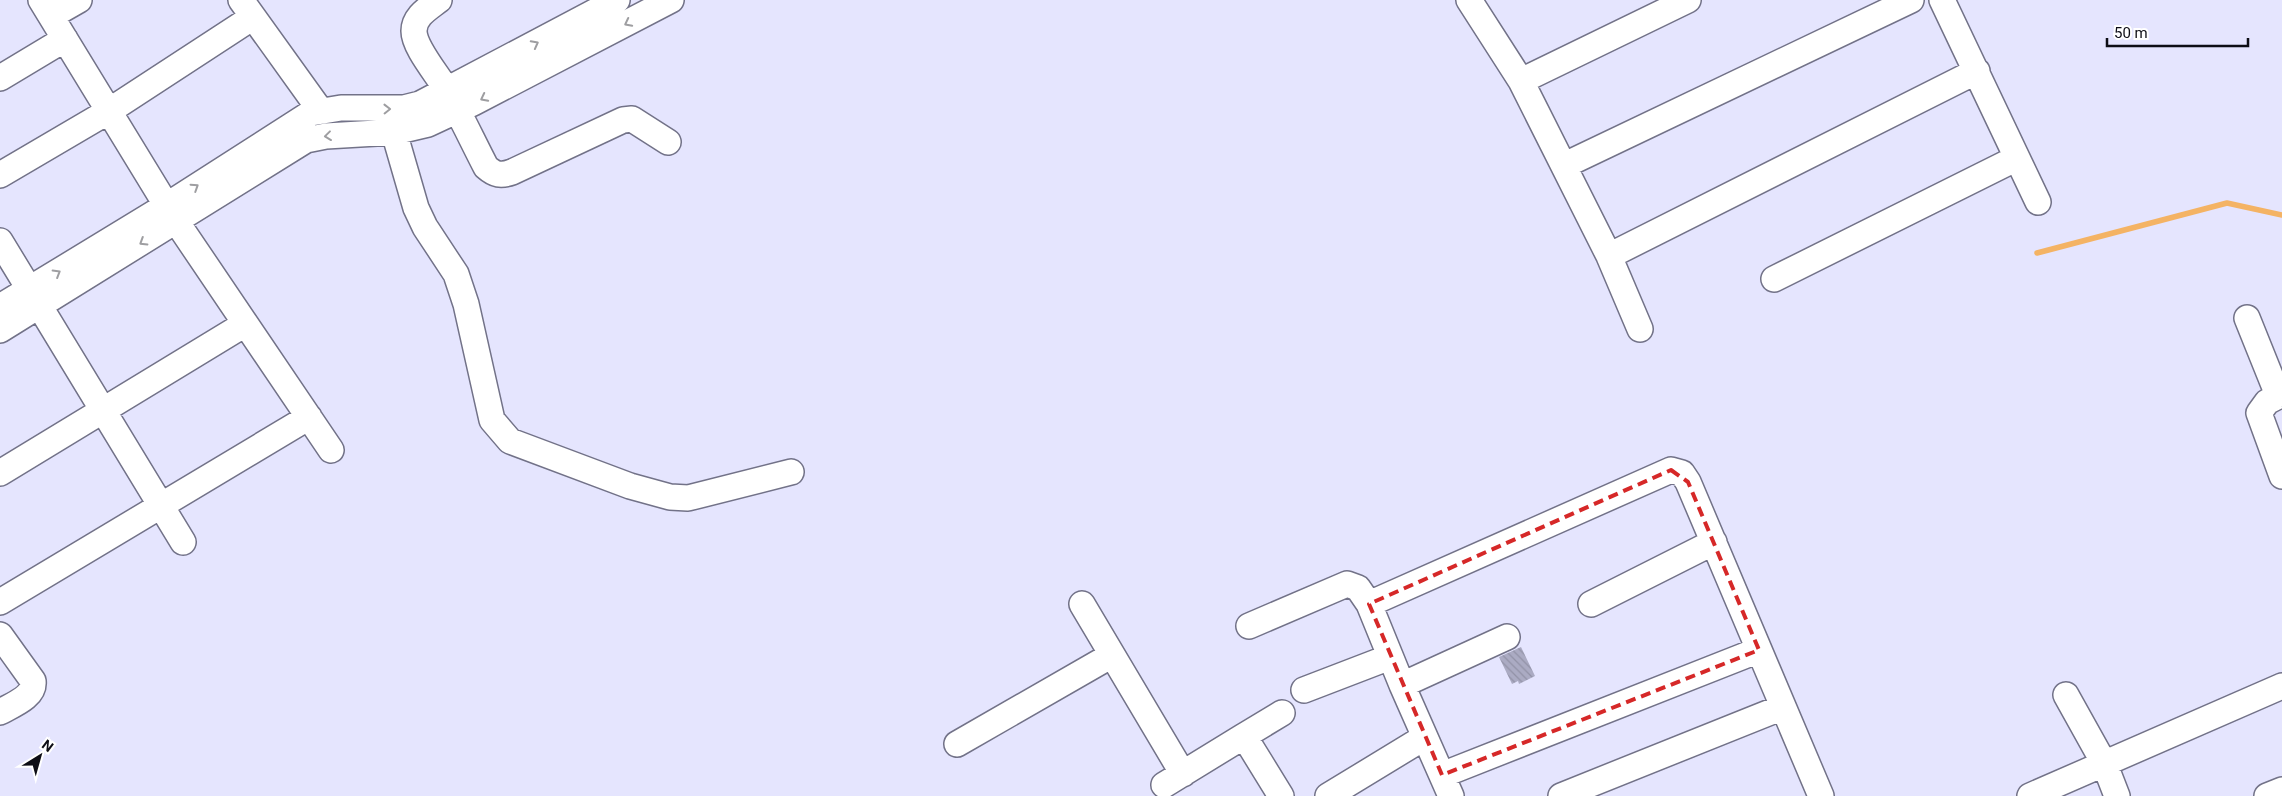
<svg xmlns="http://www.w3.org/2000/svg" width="2282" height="796" viewBox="0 0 2282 796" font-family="Roboto,sans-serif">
	<defs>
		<pattern id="building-back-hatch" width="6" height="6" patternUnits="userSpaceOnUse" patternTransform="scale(1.25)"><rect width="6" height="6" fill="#ababc3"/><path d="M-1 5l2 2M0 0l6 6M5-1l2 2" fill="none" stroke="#9292a7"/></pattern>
	</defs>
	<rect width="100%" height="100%" fill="#e5e5fe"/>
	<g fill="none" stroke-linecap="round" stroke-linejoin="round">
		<path stroke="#f4b364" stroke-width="5.5" d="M2037 253 2227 203 2282 215"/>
	</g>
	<path fill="url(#building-back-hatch)" d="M1521 647 1535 676 1519 684 1518 681 1512 684 1499 657Z"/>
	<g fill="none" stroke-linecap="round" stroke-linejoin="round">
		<g stroke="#727288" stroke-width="28">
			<path id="minor" d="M41 0 176 221 331 450
				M241 0 320 110
				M439 0C429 8 414 16 414 31 414 48 439 76 447 91 461 116 473 142 486 167 495 175 501 176 512 172L623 120 632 119 668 142
				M1469 0 1521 81 1609 256 1640 329
				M1942 0 2038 202
				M51 16 79 0
				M0 78 65 39
				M1521 81 1688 0
				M394 132 416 208 425 227 456 274 466 304 492 420 510 441 630 486 670 497 688 498 791 472
				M1565 165 1911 0
				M0 175 109 111 253 17
				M0 241 183 542
				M1609 256 1977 71
				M1774 279 2017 158
				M0 307 166 206 311 113 341 108H404L420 104 617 0
				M2247 318 2278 395
				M0 330 306 140 326 136 394 132 428 124 473 103 671 0
				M2282 394 2267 402 2259 413 2282 476
				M0 473 245 324
				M0 602 309 417
				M1082 604 1183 774
				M1369 604 1671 470 1682 473 1688 482 1821 796
				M1591 604 1714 542
				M1249 626 1347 584 1358 588 1369 604 1402 685 1451 796
				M0 635 33 681C35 697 12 705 0 712
				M1402 685 1507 637
				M1304 690 1390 657
				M2066 695 2105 765 2117 796
				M1244 736 1282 713
				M957 744 1112 655
				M1442 775 1759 650
				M1164 785 1244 736 1281 796
				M1328 796 1425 737
				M1561 796 1783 707
				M2030 796 2282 686
				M2267 796 2282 790"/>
		</g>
		<use href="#minor" stroke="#fff" stroke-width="25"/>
	</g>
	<defs><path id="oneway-chevron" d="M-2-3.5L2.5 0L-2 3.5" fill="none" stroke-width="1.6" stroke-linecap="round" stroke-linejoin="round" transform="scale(1.25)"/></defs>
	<g stroke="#9e9ea1">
		<use href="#oneway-chevron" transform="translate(628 23) rotate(153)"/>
		<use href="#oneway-chevron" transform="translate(535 44) rotate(-28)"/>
		<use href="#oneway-chevron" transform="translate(484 98) rotate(153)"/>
		<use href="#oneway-chevron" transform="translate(387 109) rotate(-1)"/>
		<use href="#oneway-chevron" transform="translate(328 136) rotate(173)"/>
		<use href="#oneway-chevron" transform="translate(195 187) rotate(-33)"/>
		<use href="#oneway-chevron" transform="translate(143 242) rotate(148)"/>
		<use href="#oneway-chevron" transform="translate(57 273) rotate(-31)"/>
	</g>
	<path fill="none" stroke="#d62828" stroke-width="4" stroke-dasharray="10 6" stroke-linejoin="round" d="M1671 470 1688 482 1759 650 1442 775 1369 604Z"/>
	<g transform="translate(40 756) rotate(37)" stroke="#ffffff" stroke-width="4" paint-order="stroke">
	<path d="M0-4L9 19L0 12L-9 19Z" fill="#0d0d15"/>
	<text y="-8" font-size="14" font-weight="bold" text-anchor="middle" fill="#0d0d15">N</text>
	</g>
	<path d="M2107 38v8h141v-8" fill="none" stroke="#0d0d15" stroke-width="2.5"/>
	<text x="2114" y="38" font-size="15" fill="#0d0d15" stroke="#ffffff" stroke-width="4" paint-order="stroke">50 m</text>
</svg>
